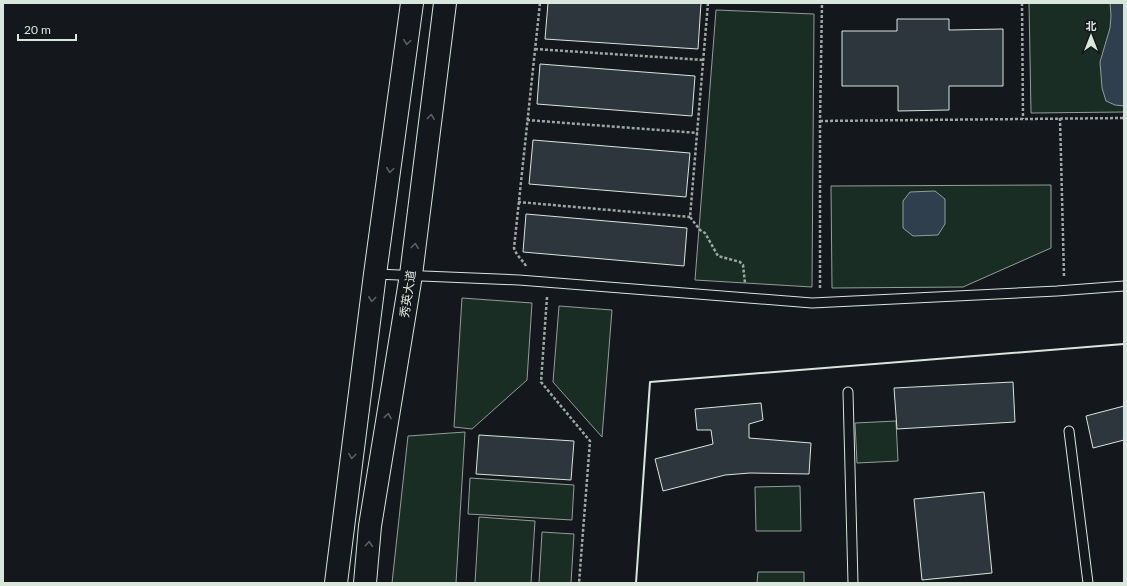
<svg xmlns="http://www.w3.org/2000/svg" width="1127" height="586" viewBox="0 0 1127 586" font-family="Lato,'Noto Sans SC',sans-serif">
	<rect width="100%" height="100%" fill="#14181c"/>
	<path fill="#1a2d24" stroke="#939e99" d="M1029 3H1124V112L1031 113Z
		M716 10 814 14 812 287 695 280Z
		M1051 185V248L963 287 832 288 831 186Z
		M462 298 532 303 527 380 472 429 454 427Z
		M559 306 612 310 602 437 553 382Z
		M896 421 898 461 857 463 855 423Z
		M465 432 456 583H392L408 436Z
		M470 478 574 485 572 520 468 514Z
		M800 486 801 531H756L755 487Z
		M479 517 535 521 531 583H475Z
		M542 532 574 534 571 583H539Z
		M758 572H804V583H757Z"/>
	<path fill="#2f3f4d" stroke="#939e99" d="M1110 3H1124V106L1115 105 1106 101 1102 88 1100 62 1110 28 1111 16Z
		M935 191 945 199V224L938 235 913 236 903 228V201L910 192Z"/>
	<path fill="#2c363c" stroke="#d8e6dc" d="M548 3H701L698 49 545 39Z
		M897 19H949V30L1003 29V86H949V110L898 111V86H842V31H897Z
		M540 64 695 76 692 116 537 104Z
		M533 140 690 153 686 197 529 184Z
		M526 214 687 228 684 266 523 252Z
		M1013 382 1015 422 897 429 894 388Z
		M761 403 763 420 749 424V438L811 443 809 474 750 473 725 475 663 491 655 459 713 444 711 430H697L695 409Z
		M1124 406V440L1093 448 1086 416Z
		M479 435 574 441 571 480 476 474Z
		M984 492 992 573 922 580 914 499Z"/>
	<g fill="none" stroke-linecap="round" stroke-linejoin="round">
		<g stroke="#d8e6dc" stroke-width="11">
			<path id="service" d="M375 274 519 280 812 303 1057 291 1124 286
				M848 392 853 583
				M1069 431 1088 583"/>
		</g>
		<g stroke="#d8e6dc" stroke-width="24">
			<path id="trunk" d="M336 583 375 274 412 3
				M365 583 370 526 411 275 445 3"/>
		</g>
		<path stroke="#9da8a2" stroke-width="2.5" stroke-dasharray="3 2" stroke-linecap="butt" d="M708 3 690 217 700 230 705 233 718 256 740 262 743 265 745 283
			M1022 3 1023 119
			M535 49 704 60
			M1060 118 1064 276
			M527 120 698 133
			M820 121 1124 118
			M518 202 690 217
			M526 266C522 259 517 257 514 248L540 3
			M820 288V121L822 3
			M547 297 541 382 590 441 579 583"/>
		<use href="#service" stroke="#14181c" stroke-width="9"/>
		<use href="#trunk" stroke="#14181c" stroke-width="22"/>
		<path stroke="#d8e6dc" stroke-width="2" d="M636 583 650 382 1124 344"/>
	</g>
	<defs><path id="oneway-chevron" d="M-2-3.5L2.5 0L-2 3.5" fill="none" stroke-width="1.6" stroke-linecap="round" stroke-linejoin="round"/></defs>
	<g stroke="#59605f">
		<use href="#oneway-chevron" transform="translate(407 42) rotate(98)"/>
		<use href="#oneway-chevron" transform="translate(431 117) rotate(-83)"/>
		<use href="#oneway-chevron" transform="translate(390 170) rotate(98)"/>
		<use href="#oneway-chevron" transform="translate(415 246) rotate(-83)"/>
		<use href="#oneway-chevron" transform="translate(372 299) rotate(97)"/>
		<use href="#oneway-chevron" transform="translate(388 416) rotate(-81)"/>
		<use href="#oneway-chevron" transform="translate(352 456) rotate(97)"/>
		<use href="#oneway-chevron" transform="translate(369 544) rotate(-85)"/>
	</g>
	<g text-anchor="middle" stroke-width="3" stroke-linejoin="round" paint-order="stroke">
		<g font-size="12" fill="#d8e6dc" stroke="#14181c">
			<text transform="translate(408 294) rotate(-81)" y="4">秀英大道</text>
		</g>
	</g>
	<rect width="1127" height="586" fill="none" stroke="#d8e6dc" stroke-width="8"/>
	<g transform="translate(1091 36)" stroke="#14181c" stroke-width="3" paint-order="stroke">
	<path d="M0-3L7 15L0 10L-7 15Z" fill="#d8e6dc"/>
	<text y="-6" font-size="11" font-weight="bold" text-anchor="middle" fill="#d8e6dc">北</text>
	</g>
	<path d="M18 34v6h58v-6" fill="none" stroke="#d8e6dc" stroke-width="2"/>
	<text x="24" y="34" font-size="12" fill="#d8e6dc" stroke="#14181c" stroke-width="3" paint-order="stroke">20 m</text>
</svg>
